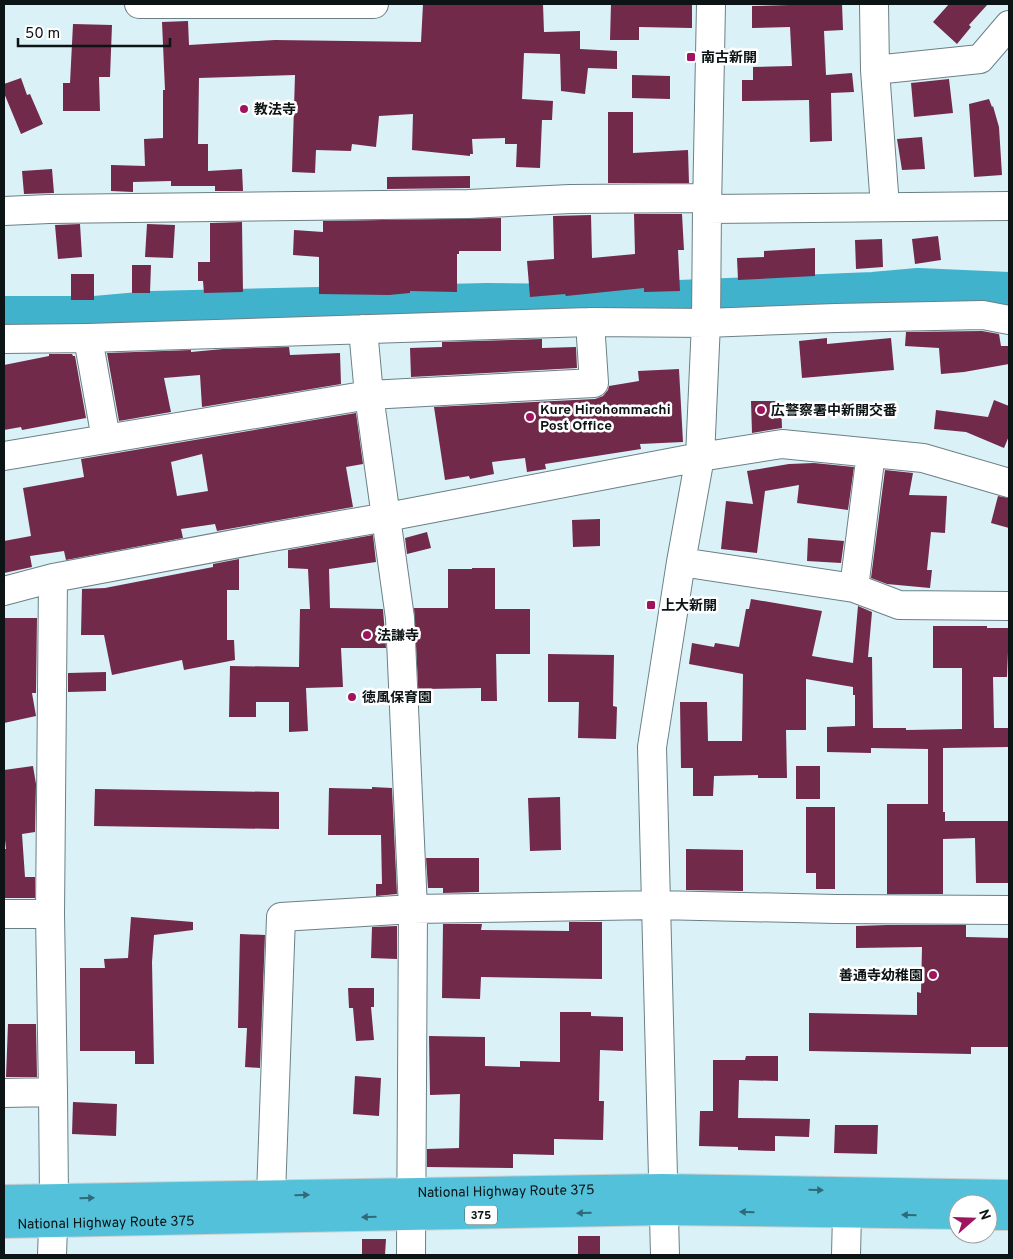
<svg xmlns="http://www.w3.org/2000/svg" width="1013" height="1259" viewBox="0 0 1013 1259" font-family="Overpass,'Noto Sans JP',sans-serif">
	<rect width="100%" height="100%" fill="#daf1f8"/>
	<g fill="none" stroke-linecap="round" stroke-linejoin="round">
		<path stroke="#41b2cc" stroke-width="36" d="M4 314H95L151 309 487 301 581 302 873 290 918 286 1009 290"/>
	</g>
	<path fill="#712a4a" fill-rule="evenodd" d="M423 4H543L544 32 580 31V49L617 51V69L588 68 585 94 561 91 560 54 524 53 522 99 553 101 552 120H542L540 168 516 167 517 144H505V138L472 139 473 154H470V156L412 150 413 114 379 116 376 147 352 144 351 151 316 150 315 173 292 172 295 75 199 78 198 144H208V171L242 169 243 191H215V186H171V181L133 182V192L111 191V165L145 166 144 139 163 138V90H165L162 22 188 21 189 45 275 40 421 42Z
		M611 4H692V28L639 27V40H610Z
		M789 4H842L843 30 824 31 826 75 852 73 854 92 831 93 832 141 810 142 809 100 742 101V80H753V67L792 66 790 27 752 28V6L789 5Z
		M949 4H988L969 25 971 27 957 44 933 22Z
		M73 24 112 25 110 77H99L100 111H63V83H70Z
		M632 75 670 76V99L632 98Z
		M21 78 27 95 30 94 43 124 21 134 4 93V84Z
		M949 79 953 113 914 117 911 83Z
		M989 99 992 107 993 106 999 127 1002 175 974 177 969 104Z
		M608 112H633V153L688 150 689 183H608Z
		M922 137 925 169 902 170 897 139Z
		M52 169 54 193 24 194 22 171Z
		M470 176V188L387 189V177Z
		M634 214H682L684 250H678L680 291 644 292V288L566 296 565 294 530 297 527 261 554 259 553 216 591 215 592 258 635 254Z
		M501 218V251H459V254H457V292L410 291V293L389 295 319 294V257L293 255 294 230 323 232V221Z
		M242 222 243 292 204 293 203 281H198V262H210V223Z
		M80 224 82 257 58 259 55 225Z
		M147 224 175 225 173 258 145 257Z
		M938 236 941 260 915 264 912 239Z
		M882 239 883 267 856 269 855 240Z
		M815 248V276L738 280 737 258 764 257V251Z
		M132 265H151L150 293H132Z
		M71 274H94V300H71Z
		M982 331 999 334 1001 346H1009V364L964 372 941 374 939 348 905 346 906 332Z
		M827 338V344L891 338 894 370 802 378 799 341Z
		M542 339V348L576 347 577 368 411 377 410 348 442 347V342Z
		M289 347 290 355 340 353 341 384 202 407 200 375 164 378 171 412 119 421 107 353 191 350V352L223 349Z
		M49 354H72L73 356H75L86 418 22 430 21 427 4 430V365L49 356Z
		M679 369 683 442 640 444 641 449 545 464 546 469 527 472 525 458 492 462 494 474 470 479 469 476 445 480 434 407 595 399 603 396 608 390 609 386 639 381 638 371Z
		M994 400 1009 406V436L1004 448 966 432 934 429 936 410 988 417Z
		M751 401H781L782 428 752 433Z
		M356 413 363 464 346 467 353 507 217 531 215 524 181 529 183 538 66 560 64 551 30 556 32 567 4 573V541L31 536 23 488 84 477 81 459ZM202 454 208 491 177 496 171 462Z
		M814 463 854 467 848 510 797 503 799 485 765 491 757 553 721 549 726 501 753 504 747 471 789 464Z
		M885 470 913 473 909 495 947 496 945 533 931 532 927 570H932L930 588 887 584 871 578Z
		M998 496 1009 498V528L991 523Z
		M600 519V546L573 547 572 520Z
		M427 532 431 548 407 554 405 538Z
		M373 535 376 562 329 569 330 608 383 609 386 648H341L343 687 306 688 308 731 289 732V702H256V717H229L230 666 299 667 300 609H310L308 569 288 568V550Z
		M808 538 844 541 841 563 807 561Z
		M239 559V590H227V640H234L235 660 184 670 182 660 112 675 104 635H81L82 589 105 588 213 567V564Z
		M472 568H495V609H530V654H496L497 701H481V688L424 689 425 704H419L414 608H448V569H472Z
		M751 599 822 611 812 656 853 663 858 606 872 612 868 657H872L873 728H906V730L962 729V668H933V626H987V628H1009L1007 677H993L994 728H1009V747L943 748V812H945V821H1009V883H976L975 838 943 839V894H887V804H928V749L871 748V753L827 752V727L855 726V695H853V687L806 679V730H786L787 778H758V775L714 776 713 796H693V768H681L680 702H707L708 741H742L743 674 689 664 692 643 714 647 715 643 739 647 746 609H749Z
		M4 618H37L36 693H32L36 716 4 723Z
		M548 654 614 655 613 706 617 707 616 739 578 738 579 702H548Z
		M106 672V691L68 692V673Z
		M33 766 36 784 35 832 22 834 25 877H35V898H4V849H6L4 831V770Z
		M796 766H820V799H796Z
		M372 787 392 788 397 894 376 896V884H382L381 835H328L329 788 372 789Z
		M95 789 279 792V829L94 826Z
		M560 797 561 850 530 851 528 798Z
		M806 807H835V889H816V873H806Z
		M686 849 743 850V891L686 890Z
		M426 858H479V892L443 893V888H428Z
		M131 917 193 922V930L154 935 152 962 154 1064H135V1051H80V968H105L104 959 128 958Z
		M569 922H602V979L481 977 480 999 442 998 443 924H482L481 930 569 931Z
		M887 925H966V937L1009 938V1047H971V1054L809 1051V1013L917 1015V992L921 993 922 947 856 948V926Z
		M397 926V959L371 958 372 927Z
		M240 934 265 935 260 1068 245 1067 247 1028H238Z
		M348 988H374V1007H371L374 1040 356 1041 353 1008H349Z
		M560 1012H591V1016L623 1017V1051L600 1050 599 1101H604L603 1140 554 1139V1155L513 1154V1168L427 1167V1149L459 1148 460 1094 430 1095 429 1036 485 1037V1066L520 1067V1061L560 1062Z
		M8 1024H36L37 1077H6Z
		M746 1056H778V1081L739 1080 738 1118 810 1119 809 1137 775 1136V1151L738 1150V1147L699 1146 700 1111H713V1060H745Z
		M355 1076 381 1078 379 1116 353 1114Z
		M73 1102 117 1104 116 1136 72 1134Z
		M835 1125H878L877 1154 834 1153Z
		M578 1236H600V1255H578Z
		M362 1239H386L385 1255H362Z"/>
	<g fill="none" stroke-linecap="round" stroke-linejoin="round">
		<g stroke="#6b8086" stroke-width="30">
			<path id="minor" d="M139 4H374
				M874 4 875 70 885 207
				M875 70 980 59 1009 25
				M707 209 1009 206
				M4 211 49 209 468 204 570 199 707 198
				M363 329 369 395 400 618 413 909 411 1255
				M88 338 106 439
				M4 339 88 338 590 322 706 323 836 318 983 315 1009 320
				M871 453 854 588 899 605 1009 606
				M4 456 369 395 594 383 590 322
				M681 562 854 588
				M4 591 53 578 266 538 387 517 700 457 782 444 923 458 1009 483
				M4 914H50
				M4 1093 53 1092
				M271 1195 281 917 413 909 657 905 836 909 1009 910
				M52 1255 54 1198 53 1092 50 914 53 578
				M665 1255 652 747 681 562 700 457 706 323 707 209 711 4
				M846 1255 847 1214"/>
		</g>
		<g stroke="#ced0d0" stroke-width="30">
			<g id="highway">
				<path id="s1" d="M4 1199 662 1188 1009 1194"/>
				<path d="M988 1216H1009"/>
				<path id="s2" d="M4 1224 665 1211 958 1215"/>
			</g>
		</g>
		<use href="#minor" stroke="#fff" stroke-width="28"/>
		<use href="#highway" stroke="#54c1da" stroke-width="28"/>
	</g>
	<defs><path id="oneway-solid" d="M-6-.8H1V-3.2L6.5 0L1 3.2V.8H-6Z" transform="scale(1.25)"/></defs>
	<g fill="#306a78">
		<use href="#oneway-solid" transform="translate(816 1190) rotate(1)"/>
		<use href="#oneway-solid" transform="translate(302 1195) rotate(-1)"/>
		<use href="#oneway-solid" transform="translate(87 1198) rotate(-1)"/>
		<use href="#oneway-solid" transform="translate(747 1212) rotate(-179)"/>
		<use href="#oneway-solid" transform="translate(584 1213) rotate(179)"/>
		<use href="#oneway-solid" transform="translate(909 1215) rotate(-179)"/>
		<use href="#oneway-solid" transform="translate(369 1217) rotate(179)"/>
	</g>
	<g fill="#9f145f" stroke="#fff" stroke-width="2">
		<rect x="686" y="52" width="10" height="10" rx="2.5"/>
		<circle cx="244" cy="109" r="5"/>
		<circle cx="761" cy="410" r="5"/>
		<circle cx="530" cy="417" r="5"/>
		<rect x="646" y="600" width="10" height="10" rx="2.5"/>
		<circle cx="367" cy="635" r="5"/>
		<circle cx="352" cy="697" r="5"/>
		<circle cx="933" cy="975" r="5"/>
	</g>
	<g text-anchor="middle" stroke-width="5" stroke-linejoin="round" paint-order="stroke">
		<rect fill="#fff" stroke="#555a5c" stroke-width="1" x="465" y="1205.5" width="32" height="19" rx="4"/>
		<g font-size="12" font-weight="bold" fill="#0c1416">
			<text x="481" y="1219">375</text>
		</g>
		<g font-size="14" font-weight="bold" fill="#0c1416" stroke="#fff" text-anchor="start">
			<text x="701" y="62">南古新開</text>
			<text x="254" y="114">教法寺</text>
			<text x="540" y="414">Kure Hirohommachi<tspan x="540" dy="16">Post Office</tspan></text>
			<text x="771" y="415">広警察署中新開交番</text>
			<text x="661" y="610">上大新開</text>
			<text x="377" y="640">法謙寺</text>
			<text x="362" y="702">徳風保育園</text>
			<text x="923" y="980" text-anchor="end">善通寺幼稚園</text>
		</g>
		<g font-size="14" fill="#0c1416" stroke="#fff">
			<text dy="5" stroke="none"><textPath href="#s1" startOffset="502">National Highway Route 375</textPath></text>
			<text dy="5" stroke="none"><textPath href="#s2" startOffset="102">National Highway Route 375</textPath></text>
		</g>
	</g>
	<rect width="1013" height="1259" fill="none" stroke="#0c1416" stroke-width="10"/>
	<g transform="translate(973 1219) rotate(70)"><circle r="24" fill="#ffffff" stroke="#9ea1a2"/>
	<path d="M0-4L9 19L0 12L-9 19Z" fill="#9f145f"/>
	<text y="-8" font-size="14" font-weight="bold" text-anchor="middle" fill="#0c1416">N</text>
	</g>
	<path d="M18 38v8h152v-8" fill="none" stroke="#0c1416" stroke-width="2.5"/>
	<text x="25" y="38" font-size="15" fill="#0c1416" stroke="#ffffff" stroke-width="4" paint-order="stroke">50 m</text>
</svg>
